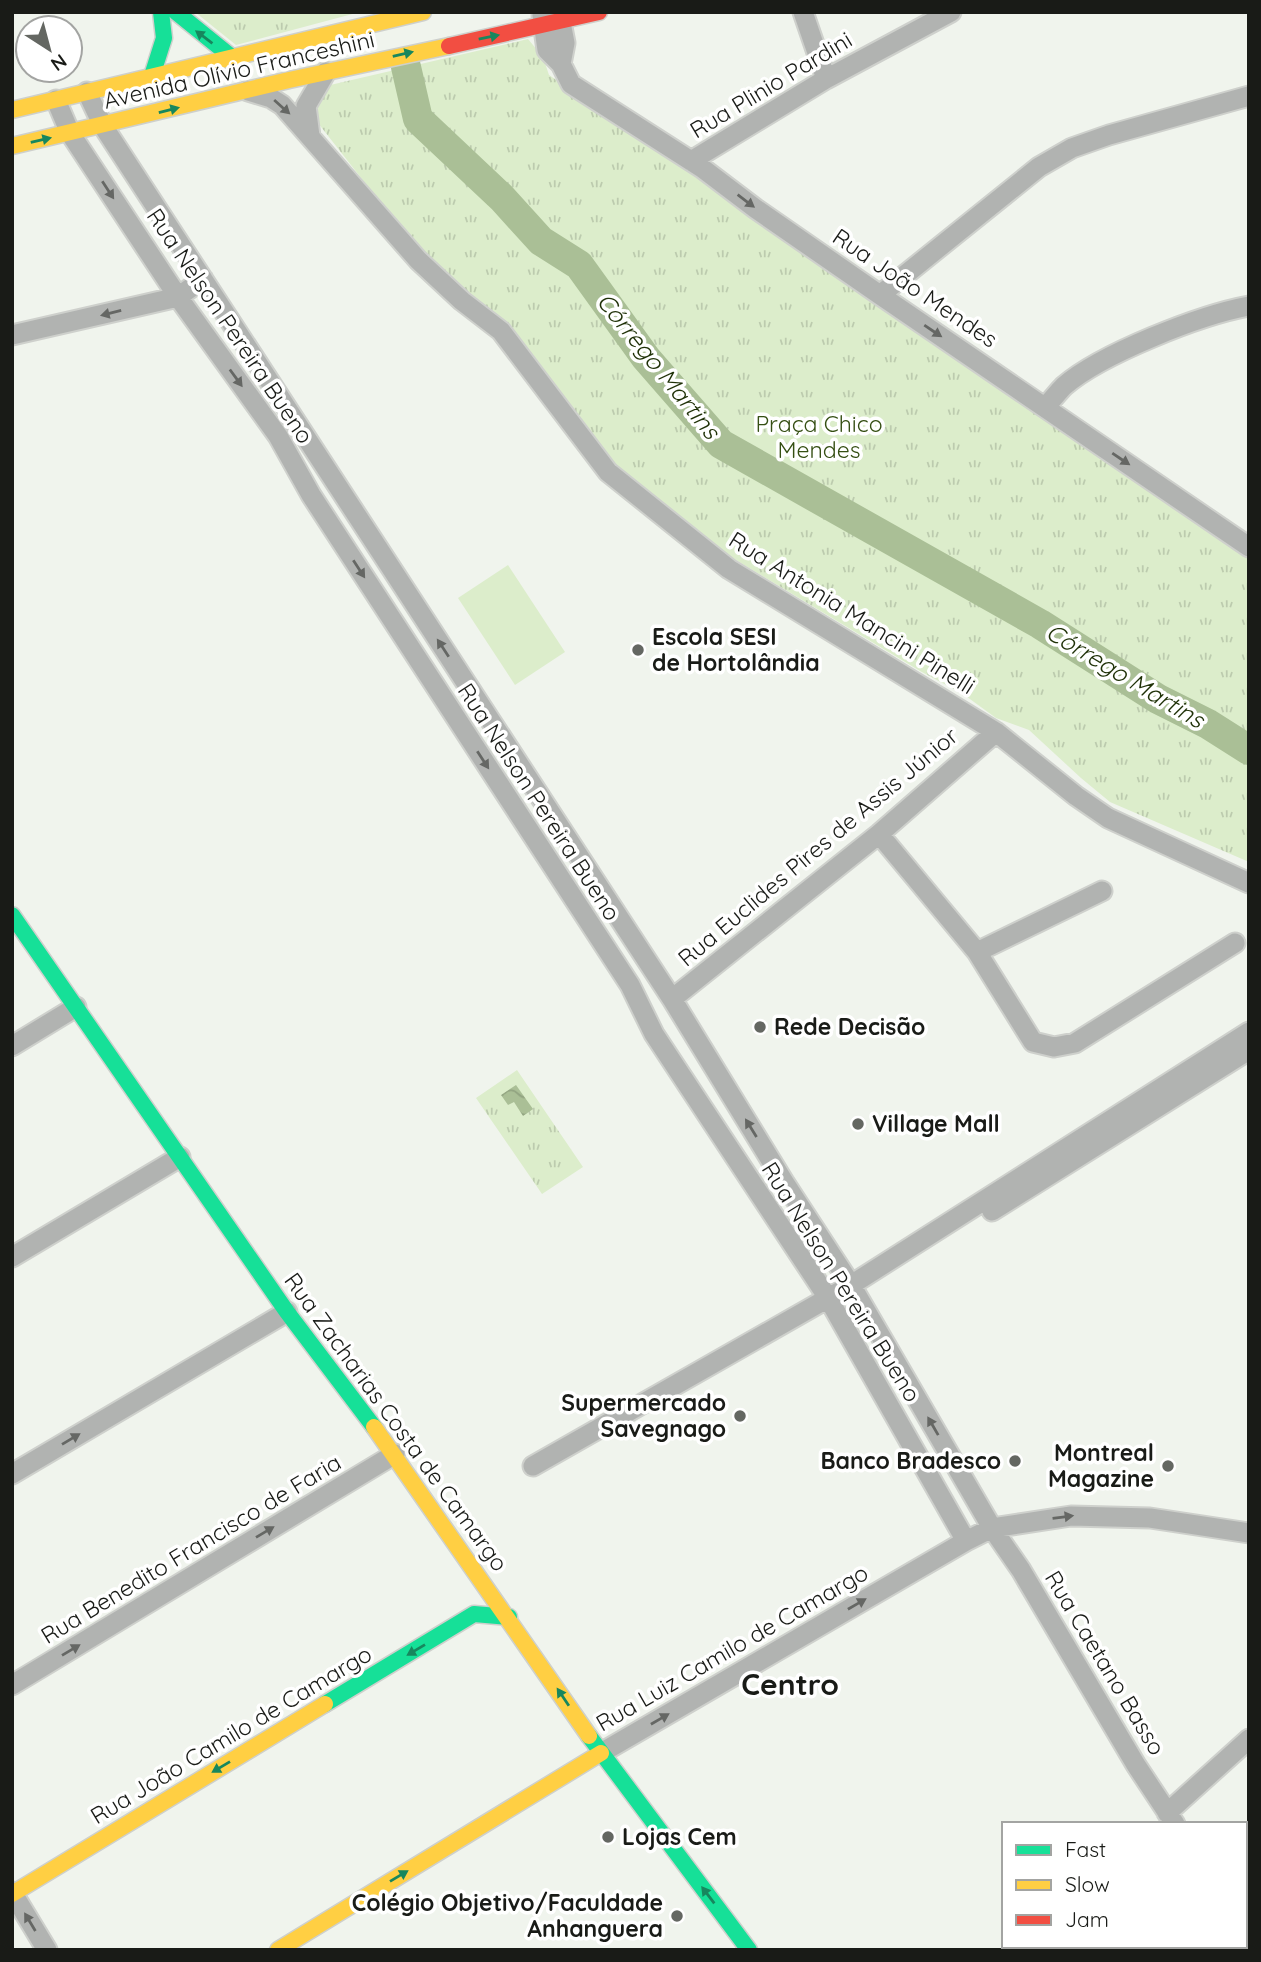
<svg xmlns="http://www.w3.org/2000/svg" width="1261" height="1962" viewBox="0 0 1261 1962" font-family="Quicksand,sans-serif">
	<defs>
		<pattern id="grass-tufts" width="24" height="20" patternUnits="userSpaceOnUse" patternTransform="scale(1.75)"><rect width="24" height="20" fill="#dcedcb"/><path d="M3 7l-1-3M5 7V3M7 7l1-3M15 17l-1-3M17 17v-4M19 17l1-3" fill="none" stroke="#bccbae"/></pattern>
		<pattern id="water-waves" width="16" height="10" patternUnits="userSpaceOnUse" patternTransform="scale(1.75)"><rect width="16" height="10" fill="#aabf96"/><path d="M0 5q4-4 8 0t8 0" fill="none" stroke="#92a481"/></pattern>
	</defs>
	<rect width="100%" height="100%" fill="#f0f4ed"/>
	<path fill="url(#grass-tufts)" d="M195 12H360L236 45Z
		M528 39 543 57 549 75 1249 552V862L1110 802 1081 778 1029 730 996 718 963 694 920 671 731 557 613 472 463 295 405 234 307 109 313 89Z
		M517 1070 583 1167 542 1194 476 1098Z"/>
	<path fill="#dcedcb" d="M508 565 565 652 515 685 458 598Z"/>
	<path fill="url(#water-waves)" d="M516 1085 533 1109 523 1116 514 1102 508 1105 501 1095Z"/>
	<g fill="none" stroke-linecap="round" stroke-linejoin="round">
		<path stroke="#aabf96" stroke-width="30" d="M406 67 418 119 502 198 541 241 579 265 646 358 721 444 1040 624 1158 699 1208 724 1249 750"/>
		<g stroke="#ced0cc" stroke-width="23">
			<path id="street" d="M559 12 565 43 561 64
				M803 12 826 79
				M542 15 547 50 561 64 571 84 702 168 756 209 880 295 1249 547
				M248 91 271 98 282 105 418 260 462 301 501 331 608 472 729 569 996 732 1076 796 1108 818 1249 883
				M87 92 103 126 672 999 784 1182 851 1285 992 1528 1021 1570 1136 1765 1175 1824
				M56 100 70 133 178 297 278 436 311 495 630 985 654 1034 828 1298 966 1541
				M310 136 306 106 326 72
				M691 161 826 79 951 12
				M880 295 1039 167 1072 148 1109 135 1249 96
				M12 335 178 297 203 279
				M1046 406C1052 400 1058 392 1064 386 1101 354 1200 315 1249 306
				M879 834 977 952 1033 1042 1054 1047 1075 1043 1235 943
				M977 952 1102 891
				M672 999 879 834 996 732
				M12 1046 76 1007
				M992 1211 1249 1050
				M12 1257 180 1157
				M533 1466 851 1285 1249 1032
				M12 1474 287 1312
				M12 1685 395 1454
				M601 1753 966 1541 992 1528 1071 1516 1150 1518 1249 1533
				M1167 1813 1249 1739
				M12 1892 47 1950
				M1245 1910 1249 1915"/>
		</g>
		<g stroke="#ced0cc" stroke-width="19">
			<path id="fast" d="M176 12 234 59
				M151 79 164 38 161 12
				M12 915 287 1312 374 1427
				M325 1704 474 1614 509 1617
				M589 1736 749 1950"/>
		</g>
		<g stroke="#ced0cc" stroke-width="19">
			<path id="slow" d="M12 110 423 12
				M12 146 289 80 449 46
				M374 1427 589 1736
				M12 1894 325 1704
				M278 1950 601 1753"/>
		</g>
		<g stroke="#ced0cc" stroke-width="19">
			<path id="jam" d="M449 46 599 12"/>
		</g>
		<use href="#street" stroke="#b1b3b1" stroke-width="19"/>
		<use href="#fast" stroke="#16e098" stroke-width="16"/>
		<use href="#slow" stroke="#ffcf43" stroke-width="16"/>
		<use href="#jam" stroke="#f24e42" stroke-width="16"/>
	</g>
	<defs><path id="oneway-solid" d="M-6-.8H1V-3.2L6.5 0L1 3.2V.8H-6Z" transform="scale(1.75)"/></defs>
	<g fill="#17875e">
		<use href="#oneway-solid" transform="translate(204 37) rotate(-143)"/>
		<use href="#oneway-solid" transform="translate(489 37) rotate(-11)"/>
		<use href="#oneway-solid" transform="translate(403 54) rotate(-13)"/>
		<use href="#oneway-solid" transform="translate(169 110) rotate(-14)"/>
		<use href="#oneway-solid" transform="translate(41 140) rotate(-13)"/>
		<use href="#oneway-solid" transform="translate(416 1650) rotate(149)"/>
		<use href="#oneway-solid" transform="translate(563 1697) rotate(-124)"/>
		<use href="#oneway-solid" transform="translate(221 1767) rotate(149)"/>
		<use href="#oneway-solid" transform="translate(399 1876) rotate(-31)"/>
		<use href="#oneway-solid" transform="translate(708 1895) rotate(-127)"/>
	</g>
	<g fill="#656764">
		<use href="#oneway-solid" transform="translate(282 107) rotate(42)"/>
		<use href="#oneway-solid" transform="translate(108 190) rotate(57)"/>
		<use href="#oneway-solid" transform="translate(746 201) rotate(37)"/>
		<use href="#oneway-solid" transform="translate(111 313) rotate(166)"/>
		<use href="#oneway-solid" transform="translate(933 331) rotate(34)"/>
		<use href="#oneway-solid" transform="translate(236 378) rotate(54)"/>
		<use href="#oneway-solid" transform="translate(1121 459) rotate(34)"/>
		<use href="#oneway-solid" transform="translate(359 569) rotate(57)"/>
		<use href="#oneway-solid" transform="translate(443 648) rotate(-123)"/>
		<use href="#oneway-solid" transform="translate(483 760) rotate(57)"/>
		<use href="#oneway-solid" transform="translate(751 1128) rotate(-122)"/>
		<use href="#oneway-solid" transform="translate(933 1426) rotate(-120)"/>
		<use href="#oneway-solid" transform="translate(71 1439) rotate(-31)"/>
		<use href="#oneway-solid" transform="translate(1063 1517) rotate(-7)"/>
		<use href="#oneway-solid" transform="translate(265 1532) rotate(-31)"/>
		<use href="#oneway-solid" transform="translate(857 1604) rotate(-30)"/>
		<use href="#oneway-solid" transform="translate(71 1650) rotate(-31)"/>
		<use href="#oneway-solid" transform="translate(660 1719) rotate(-30)"/>
		<use href="#oneway-solid" transform="translate(30 1922) rotate(-121)"/>
	</g>
	<g fill="#646762" stroke="#fff" stroke-width="2.5">
		<circle cx="638" cy="650" r="7"/>
		<circle cx="760" cy="1027" r="7"/>
		<circle cx="858" cy="1124" r="7"/>
		<circle cx="740" cy="1416" r="7"/>
		<circle cx="1015" cy="1461" r="7"/>
		<circle cx="1168" cy="1466" r="7"/>
		<circle cx="608" cy="1837" r="7"/>
		<circle cx="677" cy="1916" r="7"/>
	</g>
	<g text-anchor="middle" stroke-width="7" stroke-linejoin="round" paint-order="stroke">
		<g font-size="23" fill="#191b17" stroke="#fff">
			<text transform="translate(239 70) rotate(-13)" y="8">Avenida Olívio Franceshini</text>
			<text transform="translate(771 85) rotate(-31)" y="8">Rua Plinio Pardini</text>
			<text transform="translate(915 288) rotate(34)" y="8">Rua João Mendes</text>
			<text transform="translate(230 326) rotate(56)" y="8">Rua Nelson Pereira Bueno</text>
			<text transform="translate(852 613) rotate(32)" y="8">Rua Antonia Mancini Pinelli</text>
			<text transform="translate(539 802) rotate(57)" y="8">Rua Nelson Pereira Bueno</text>
			<text transform="translate(818 847) rotate(-40)" y="8">Rua Euclides Pires de Assis Júnior</text>
			<text transform="translate(841 1282) rotate(58)" y="8">Rua Nelson Pereira Bueno</text>
			<text transform="translate(396 1422) rotate(54)" y="8">Rua Zacharias Costa de Camargo</text>
			<text transform="translate(191 1549) rotate(-31)" y="8">Rua Benedito Francisco de Faria</text>
			<text transform="translate(732 1648) rotate(-30)" y="8">Rua Luiz Camilo de Camargo</text>
			<text transform="translate(1105 1663) rotate(59)" y="8">Rua Caetano Basso</text>
			<text transform="translate(231 1735) rotate(-31)" y="8">Rua João Camilo de Camargo</text>
		</g>
		<g font-size="23" fill="#354f13" stroke="#fff">
			<text x="819" y="432">Praça Chico<tspan x="819" dy="26">Mendes</tspan></text>
		</g>
		<g font-size="23" font-weight="bold" fill="#191b17" stroke="#fff" text-anchor="start">
			<text x="652" y="645">Escola SESI<tspan x="652" dy="26">de Hortolândia</tspan></text>
			<text x="774" y="1035">Rede Decisão</text>
			<text x="872" y="1132">Village Mall</text>
			<text x="726" y="1411" text-anchor="end">Supermercado<tspan x="726" dy="26">Savegnago</tspan></text>
			<text x="1154" y="1461" text-anchor="end">Montreal<tspan x="1154" dy="26">Magazine</tspan></text>
			<text x="1001" y="1469" text-anchor="end">Banco Bradesco</text>
			<text x="622" y="1845">Lojas Cem</text>
			<text x="663" y="1911" text-anchor="end">Colégio Objetivo/Faculdade<tspan x="663" dy="26">Anhanguera</tspan></text>
		</g>
		<g font-size="24" font-style="italic" fill="#1f3107" stroke="#fff">
			<text transform="translate(658 366) rotate(51)" y="8">Córrego Martins</text>
			<text transform="translate(1125 676) rotate(31)" y="8">Córrego Martins</text>
		</g>
		<g font-size="30" font-weight="bold" fill="#191b17" stroke="#fff">
			<text x="790" y="1695">Centro</text>
		</g>
	</g>
	<rect width="1261" height="1962" fill="none" stroke="#191b17" stroke-width="28"/>
	<rect x="1002" y="1822" width="245" height="126" fill="#ffffff" stroke="#a3a4a2" stroke-width="2"/>
	<rect x="1016" y="1845" width="35" height="10" fill="#16e098" stroke="#a3a4a2" stroke-width="2"/>
	<text x="1065" y="1857" font-size="21" fill="#191b17">Fast</text>
	<rect x="1016" y="1880" width="35" height="10" fill="#ffcf43" stroke="#a3a4a2" stroke-width="2"/>
	<text x="1065" y="1892" font-size="21" fill="#191b17">Slow</text>
	<rect x="1016" y="1915" width="35" height="10" fill="#f24e42" stroke="#a3a4a2" stroke-width="2"/>
	<text x="1065" y="1927" font-size="21" fill="#191b17">Jam</text>
	<g transform="translate(49 49) rotate(144)"><circle r="33" fill="#ffffff" stroke="#a3a4a2" stroke-width="2"/>
	<path d="M0-5L12 26L0 18L-12 26Z" fill="#646762"/>
	<text y="-10" font-size="19" font-weight="bold" text-anchor="middle" fill="#191b17">N</text>
	</g>
</svg>
